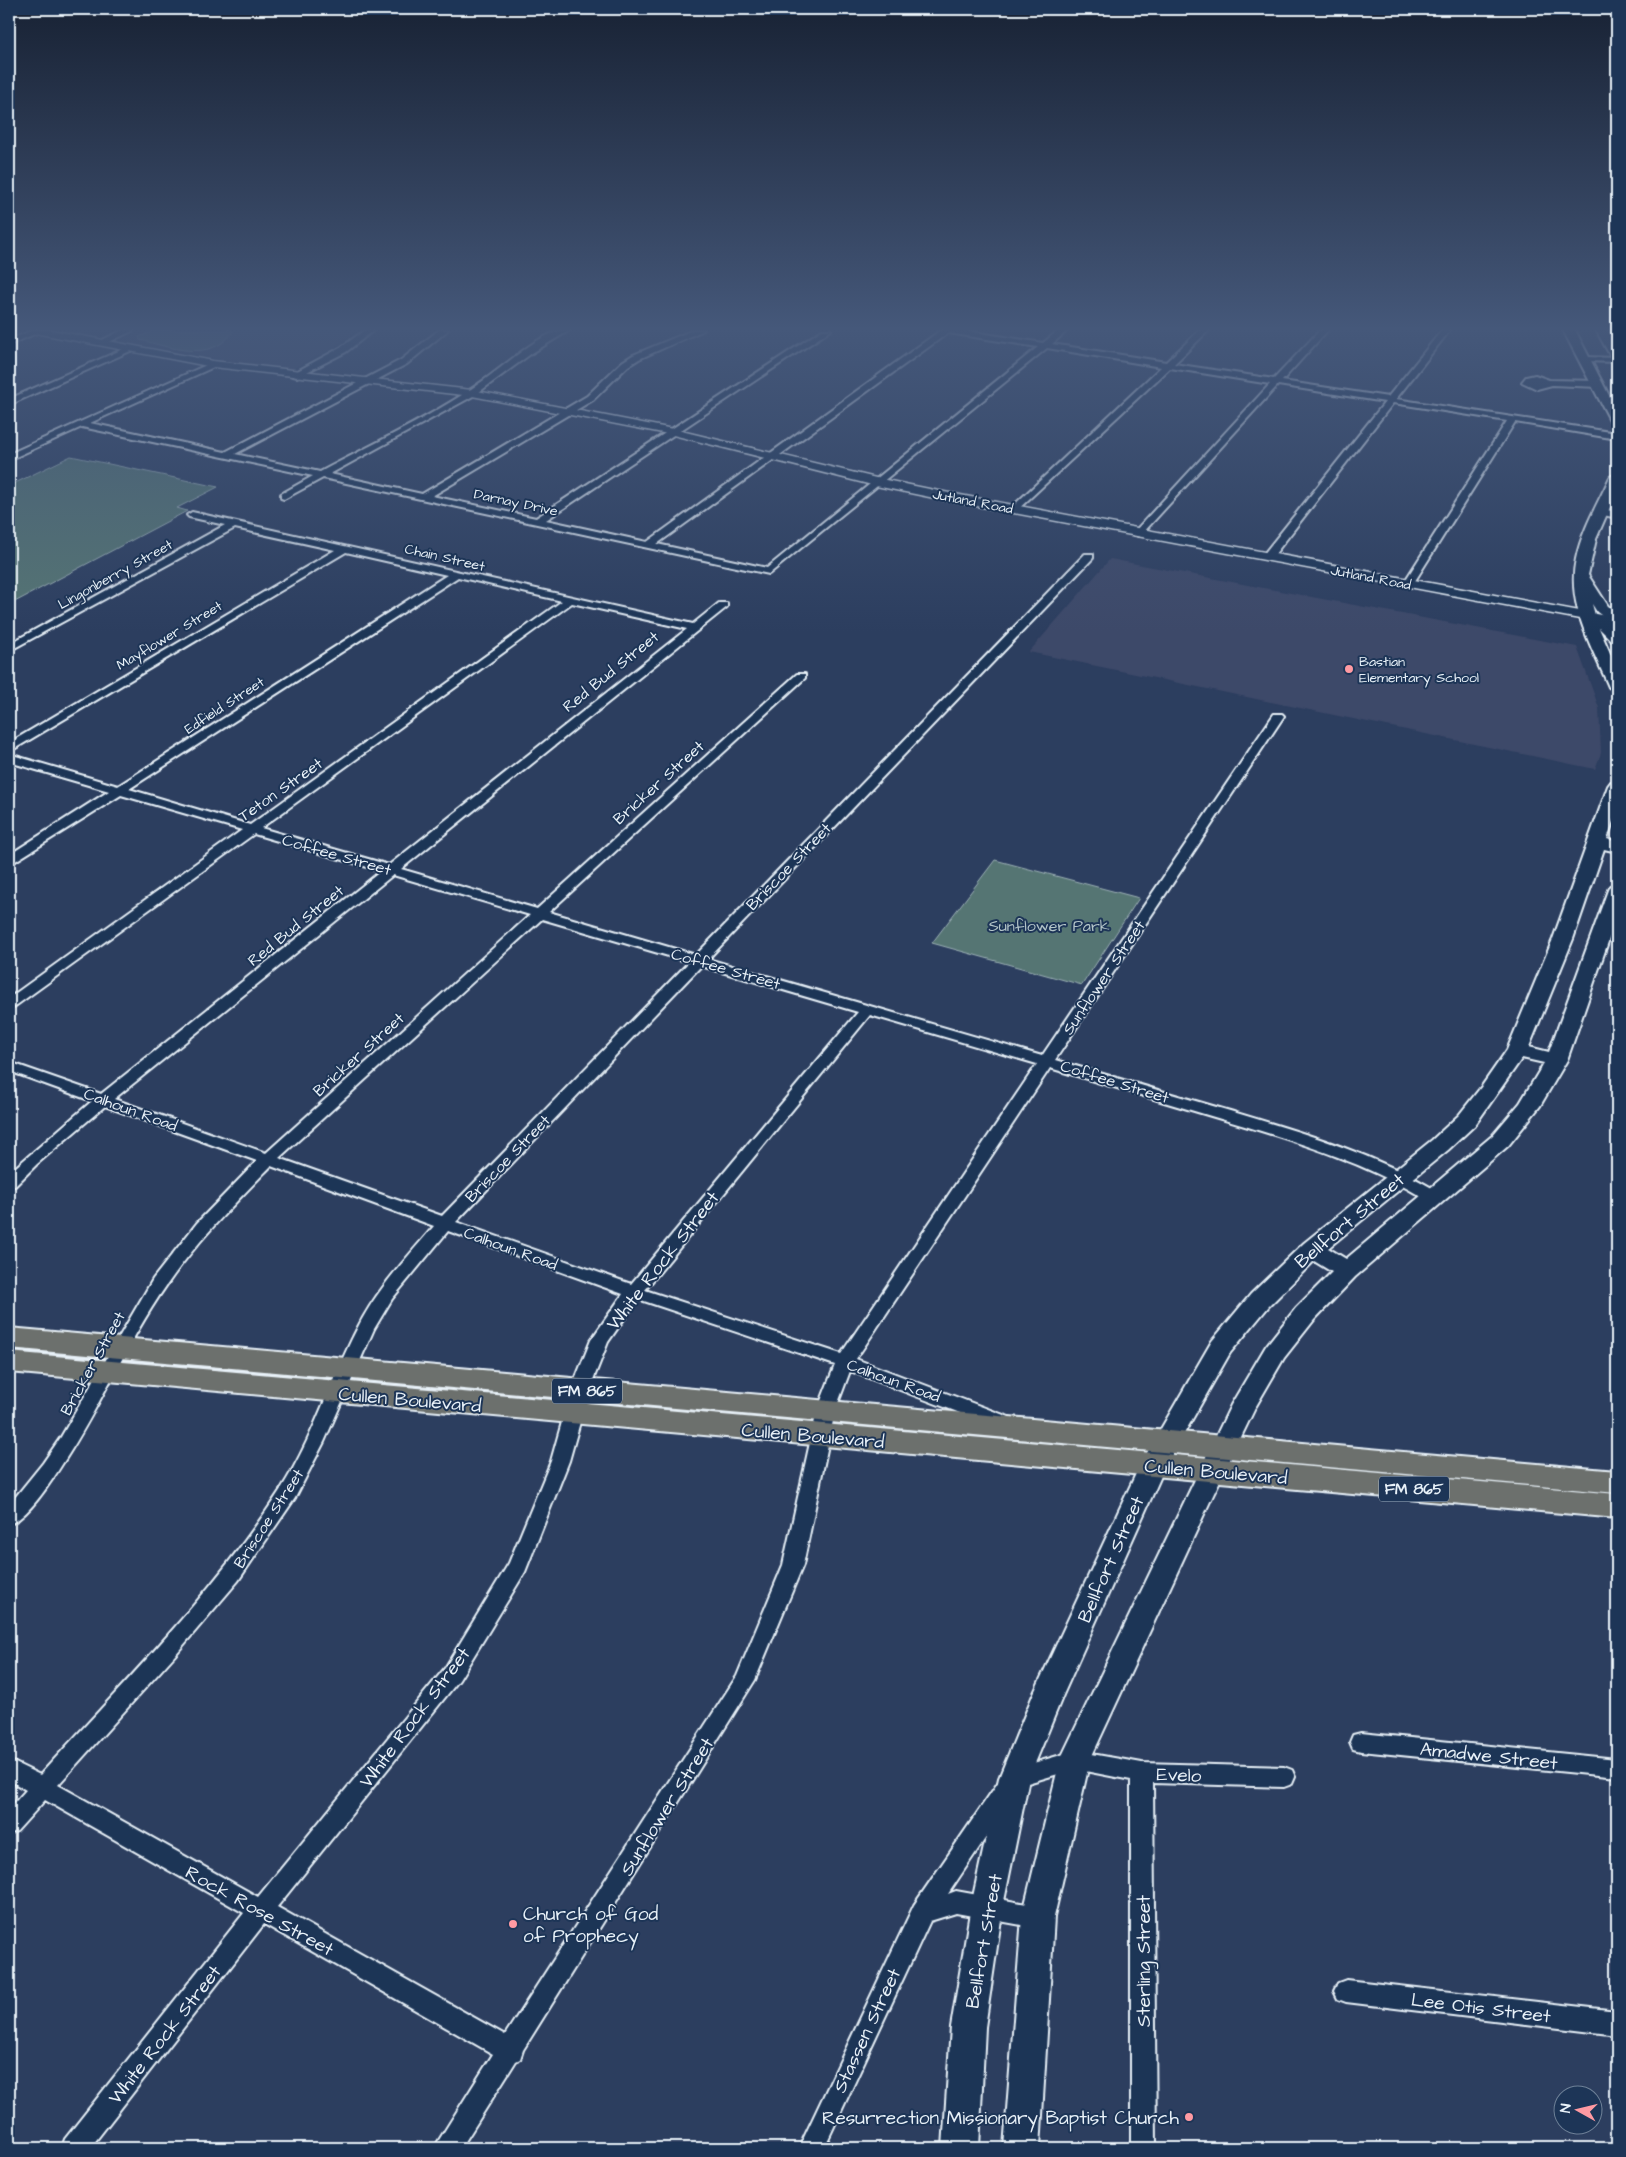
<svg xmlns="http://www.w3.org/2000/svg" width="1626" height="2157" viewBox="0 0 1626 2157" font-family="'Architects Daughter',sans-serif">
	<rect width="100%" height="100%" fill="#2c3e5f"/>
	<filter id="ink" filterUnits="userSpaceOnUse"><feTurbulence type="fractalNoise" baseFrequency=".02" numOctaves="2"/><feDisplacementMap in="SourceGraphic" scale="10" xChannelSelector="R" yChannelSelector="G"/><feConvolveMatrix kernelMatrix="1 2 1 2 8 2 1 2 1" color-interpolation-filters="sRGB"/></filter>
	<g filter="url(#ink)">
		<path fill="#3e4969" d="M144 330H357L330 350 291 369 229 361 118 341Z
			M1110 559 1577 647 1599 708 1601 753 1595 769 1029 652Z"/>
		<path fill="#547473" stroke="#9eb2b6" d="M156 330H232V333C210 363 170 347 140 340L139 337Z
			M71 456 218 487 177 508 187 511 9 605V486Z
			M995 860 1139 898 1082 985 932 943Z"/>
		<g fill="none" stroke-linecap="round" stroke-linejoin="round">
			<g stroke="#e8f1f8" stroke-width="4">
				<path id="minor" d="M33 330H44L9 345V340Z
					M123 330H134L103 345 96 343Z
					M365 330H374L346 352 297 377 290 375 340 348Z
					M439 330H448L407 364 235 454 320 472C382 439 449 409 504 365 523 351 545 330 570 330L532 353 475 395 330 474 422 494 587 396 622 362 633 355 693 330H704L639 359 628 366 593 400 432 496 536 518 822 330H831L546 520 647 542 941 330H961L1043 343 1059 330H1068L1052 344 1166 362 1200 330H1209L1174 364 1274 379 1320 330H1328L1282 381 1388 397 1442 330H1450L1396 399 1617 433V439L1515 422 1413 584 1408 587 1403 584 1507 421 1393 403 1271 559H1263V555L1385 402 1278 385 1141 535 1138 536 1133 533 1135 531 1270 384 1170 368 1015 512 1012 511V507L1161 367 1047 348 769 574 323 478 284 499 281 498V494L313 476 82 427 9 460V454L213 362H216V366L90 423 225 452 401 360ZM948 333 1038 347 767 568 657 544Z
					M128 347 135 349 9 405V399Z
					M1585 357 1617 358V362L1582 361 1581 359Z
					M1535 375 1549 380 1599 381 1603 384 1599 387 1552 385 1537 389 1522 382 1526 377Z
					M1602 509 1617 512V518L1599 514 1597 512Z
					M192 512 693 624 719 603H727V607L401 869 537 909 797 674H805V678L549 912 696 955 1085 554H1093V558L708 959 1042 1056 1274 714H1282L1284 716 1055 1060C1113 1077 1171 1094 1230 1111 1304 1133 1373 1153 1441 1193L1443 1197 1441 1201H1429C1363 1161 1295 1141 1221 1119 1164 1102 1107 1085 1050 1068L856 1359 1009 1417 1012 1422 1009 1427 1003 1429 997 1427 850 1371 835 1411 803 1565 755 1680 523 2050 520 2059 516 2061 461 2148H434L493 2054 264 1924 90 2148H62L65 2139 244 1913 45 1800 17 1831 9 1834V1809L26 1790 9 1780V1760L40 1775C124 1683 213 1594 281 1489 313 1439 330 1381 357 1329 376 1290 407 1258 434 1226L271 1166C234 1204 196 1242 166 1286 126 1343 100 1408 61 1466 51 1482 26 1520 9 1524V1505L43 1463 61 1437 153 1279 197 1223 257 1161 105 1106 37 1164 15 1186 9 1187V1173L92 1101 9 1071V1062L101 1094 381 871 254 834 14 1007 9 1008V998L242 830 121 795 9 865V855L109 791 9 762V754L118 786 447 575 346 552 9 752V743L335 550 235 528 9 651V644L225 525 189 517 187 515ZM458 577 562 601 250 825 129 789ZM572 603 687 629 389 865 261 828ZM393 875 530 915 266 1153 114 1099ZM542 919 689 962 442 1216 279 1158ZM701 966 858 1012 631 1284 456 1222ZM870 1015 1037 1064 841 1354 645 1290ZM448 1231 623 1294 591 1340 571 1390 551 1461 509 1563 445 1668 258 1897 58 1785 175 1655 238 1581 295 1498 324 1442 374 1329 392 1299ZM638 1299 835 1365 817 1411 783 1565 737 1676 505 2035 277 1907 459 1680 525 1572 569 1461 589 1390 608 1342Z
					M1361 1733 1617 1759V1777L1361 1751 1353 1749 1350 1742 1353 1735Z
					M1075 1751 1142 1763 1284 1767 1292 1770 1295 1777 1292 1784 1284 1787 1153 1783 1156 2148H1131V1780L1075 1769 1021 1785 948 1894 956 1891 1038 1906 1046 1909 1049 1917 1046 1925 1038 1928 956 1913 930 1921 824 2148H799L914 1905 1006 1771Z
					M1346 1980 1617 2011V2035L1346 2002 1338 1999 1334 1991 1338 1983Z"/>
			</g>
			<g stroke="#e8f1f8" stroke-width="3">
				<path id="tertiary" d="M30 330H51L213 361 472 390 673 429 876 478 939 491 1617 618V626L939 499 876 486 673 435 472 396 213 367 35 333Z"/>
			</g>
			<g stroke="#e8f1f8" stroke-width="4">
				<path id="secondary" d="M1563 330H1575L1617 411V426L1611 422Z
					M1596 330H1608L1617 347V360L1611 357Z
					M1617 473V491L1596 539 1588 575 1608 606 1617 613V624H1613L1617 629V643L1612 641 1599 628 1617 669V692L1609 687C1592 647 1566 604 1576 559 1582 530 1598 503 1610 477ZM1592 604 1597 612 1609 621 1595 615Z
					M1617 781V810L1607 839 1617 842V852L1604 849 1573 939 1529 1047 1549 1052 1608 890 1610 886 1617 884V916L1567 1060 1540 1106 1508 1146 1355 1277 1314 1320 1284 1358 1256 1406 1213 1495 1090 1760 1054 1917 1040 2148H1004L1022 1917 1060 1760 1231 1405 1266 1346 1296 1308 1332 1272 1314 1261 1269 1306 1230 1353 1165 1467 1063 1695 1029 1778 1003 1906 985 2027 979 2148H943L951 2027 971 1906 999 1778 1033 1695 1140 1465 1212 1341 1251 1294 1304 1243 1432 1140 1459 1115 1482 1086 1507 1050 1553 939 1608 786 1611 782ZM1522 1058 1544 1063 1520 1103 1492 1136 1346 1259 1328 1248 1448 1150 1475 1125Z"/>
			</g>
			<g stroke="#e8f1f8" stroke-width="4">
				<path id="primary" d="M9 1328 1617 1471V1493L9 1348Z
					M9 1352 1617 1494V1518L9 1372Z"/>
			</g>
			<use href="#minor" fill="#1d3557" fill-rule="evenodd"/>
			<use href="#tertiary" fill="#1d3557" fill-rule="evenodd"/>
			<use href="#secondary" fill="#1d3557" fill-rule="evenodd"/>
			<use href="#primary" fill="#6c706d" fill-rule="evenodd"/>
		</g>
	</g>
	<linearGradient id="sky" x2="0" y2="1"><stop stop-color="#182234"/><stop offset="0.52" stop-color="#45587a"/><stop offset="1" stop-color="#45587a" stop-opacity="0"/></linearGradient>
	<rect width="1626" height="632" fill="url(#sky)"/>
	<g fill="#ff9aa2" stroke="#1d3557" stroke-width="2">
		<circle cx="1349" cy="669" r="5"/>
		<circle cx="513" cy="1924" r="5"/>
		<circle cx="1189" cy="2117" r="5"/>
	</g>
	<g text-anchor="middle" stroke-width="4" stroke-linejoin="round" paint-order="stroke">
		<g font-size="14" fill="#e8f1f8" stroke="#1d3557">
			<text transform="translate(973 501) rotate(11)" y="5">Jutland Road</text>
			<text transform="translate(516 502) rotate(12)" y="5">Darnay Drive</text>
			<text transform="translate(445 557) rotate(13)" y="5">Chain Street</text>
			<text transform="translate(115 574) rotate(-29)" y="5">Lingonberry Street</text>
			<text transform="translate(1371 577) rotate(11)" y="5">Jutland Road</text>
			<text transform="translate(169 635) rotate(-31)" y="5">Mayflower Street</text>
			<text transform="translate(224 705) rotate(-33)" y="5">Edfield Street</text>
		</g>
		<g font-size="14" fill="#e8f1f8" stroke="#1d3557" text-anchor="start">
			<text x="1359" y="666">Bastian<tspan x="1359" dy="16">Elementary School</tspan></text>
		</g>
		<g fill="#1d3557" stroke="#abb9c8" stroke-width="1">
			<rect x="552" y="1378.5" width="70" height="25" rx="4"/>
			<rect x="1379" y="1476.5" width="70" height="25" rx="4"/>
		</g>
		<g font-size="15" font-weight="bold" fill="#e8f1f8">
			<text x="587" y="1396">FM 865</text>
			<text x="1414" y="1494">FM 865</text>
		</g>
		<g font-size="16" fill="#e8f1f8" stroke="#1d3557">
			<text transform="translate(610 671) rotate(-39)" y="6">Red Bud Street</text>
			<text transform="translate(658 782) rotate(-42)" y="6">Bricker Street</text>
			<text transform="translate(280 789) rotate(-35)" y="6">Teton Street</text>
			<text transform="translate(337 854) rotate(16)" y="6">Coffee Street</text>
			<text transform="translate(788 866) rotate(-46)" y="6">Briscoe Street</text>
			<text transform="translate(295 925) rotate(-39)" y="6">Red Bud Street</text>
			<text transform="translate(726 968) rotate(16)" y="6">Coffee Street</text>
			<text transform="translate(1103 977) rotate(-56)" y="6">Sunflower Street</text>
			<text transform="translate(358 1054) rotate(-42)" y="6">Bricker Street</text>
			<text transform="translate(1115 1081) rotate(17)" y="6">Coffee Street</text>
			<text transform="translate(131 1109) rotate(20)" y="6">Calhoun Road</text>
			<text transform="translate(507 1158) rotate(-46)" y="6">Briscoe Street</text>
			<text transform="translate(511 1248) rotate(20)" y="6">Calhoun Road</text>
			<text transform="translate(92 1363) rotate(-61)" y="6">Bricker Street</text>
			<text transform="translate(894 1380) rotate(20)" y="6">Calhoun Road</text>
			<text transform="translate(268 1518) rotate(-57)" y="6">Briscoe Street</text>
		</g>
		<g font-size="16" fill="#b4c5c9" stroke="#1d3557">
			<text x="1049" y="931">Sunflower Park</text>
		</g>
		<g font-size="19" fill="#e8f1f8" stroke="#1d3557">
			<text transform="translate(1349 1220) rotate(-40)" y="7">Bellfort Street</text>
			<text transform="translate(662 1260) rotate(-52)" y="7">White Rock Street</text>
			<text transform="translate(410 1399) rotate(5)" y="7">Cullen Boulevard</text>
			<text transform="translate(813 1435) rotate(5)" y="7">Cullen Boulevard</text>
			<text transform="translate(1216 1471) rotate(5)" y="7">Cullen Boulevard</text>
			<text transform="translate(1110 1559) rotate(-66)" y="7">Bellfort Street</text>
			<text transform="translate(414 1717) rotate(-53)" y="7">White Rock Street</text>
			<text transform="translate(1489 1755) rotate(6)" y="7">Amadwe Street</text>
			<text transform="translate(1179 1774) rotate(2)" y="7">Evelo</text>
			<text transform="translate(666 1806) rotate(-58)" y="7">Sunflower Street</text>
			<text transform="translate(260 1910) rotate(29)" y="7">Rock Rose Street</text>
			<text transform="translate(983 1941) rotate(-80)" y="7">Bellfort Street</text>
			<text transform="translate(1143 1961) rotate(-90)" y="7">Sterling Street</text>
			<text transform="translate(1481 2007) rotate(7)" y="7">Lee Otis Street</text>
			<text transform="translate(866 2030) rotate(-65)" y="7">Stassen Street</text>
			<text transform="translate(164 2034) rotate(-52)" y="7">White Rock Street</text>
		</g>
		<g font-size="19" fill="#e8f1f8" stroke="#1d3557" text-anchor="start">
			<text x="523" y="1920">Church of God<tspan x="523" dy="22">of Prophecy</tspan></text>
			<text x="1179" y="2124" text-anchor="end">Resurrection Missionary Baptist Church</text>
		</g>
	</g>
	<rect width="1626" height="2157" fill="none" stroke="#1d3557" stroke-width="30"/>
	<rect x="15" y="15" width="1596" height="2127" fill="none" stroke="#e8f1f8" stroke-width="2" filter="url(#ink)"/>
	<g transform="translate(1578 2110) rotate(278)"><circle r="24" fill="#1d3557" stroke="#6e8097"/>
	<path d="M0-4L9 19L0 12L-9 19Z" fill="#ff9aa2"/>
	<text y="-8" font-size="14" font-weight="bold" text-anchor="middle" fill="#e8f1f8">N</text>
	</g>
</svg>
